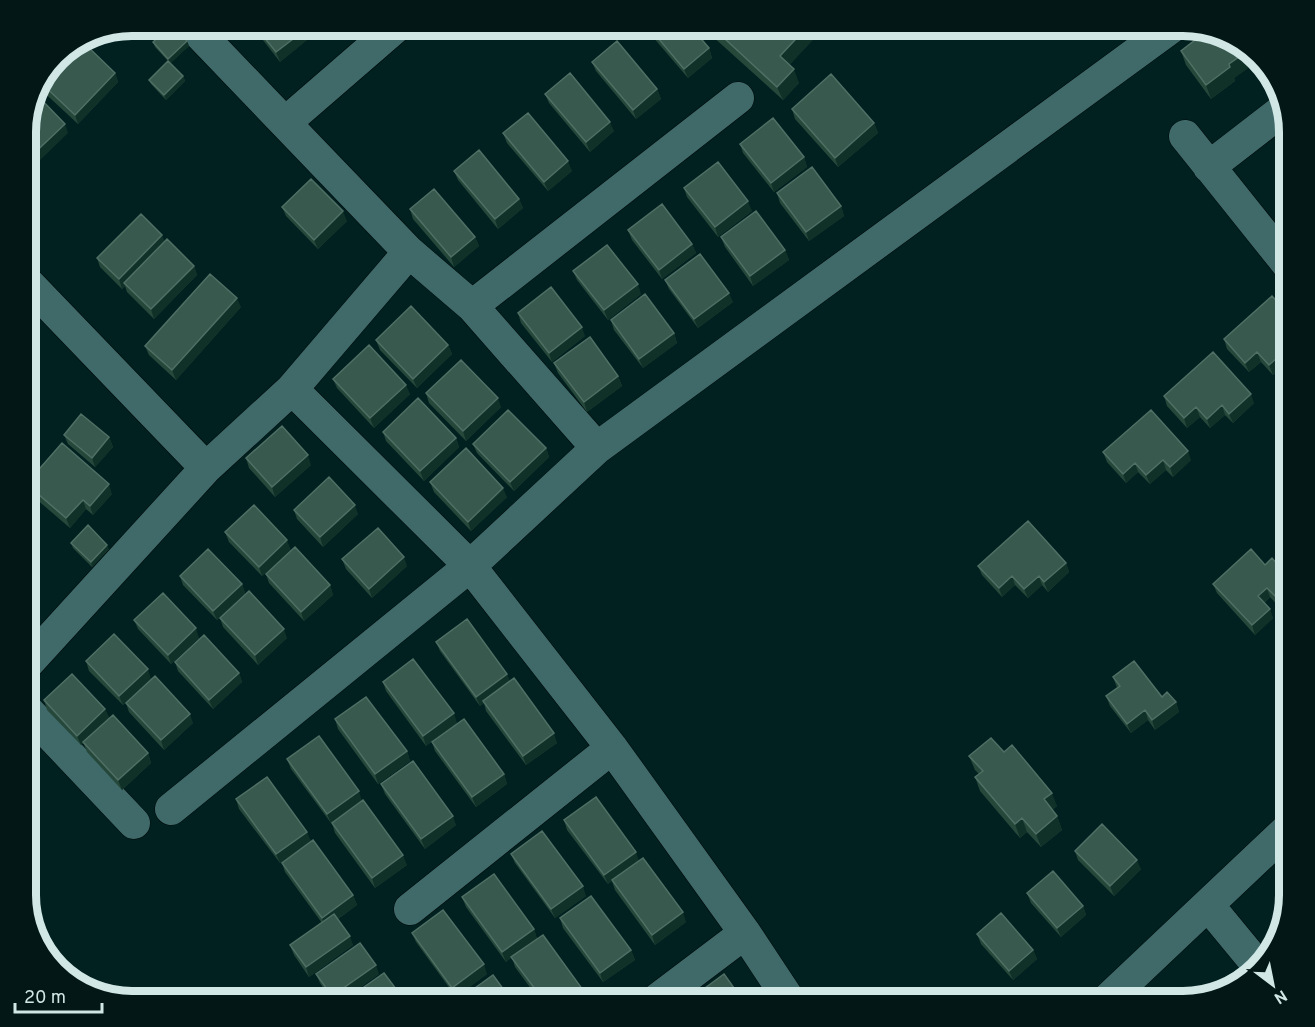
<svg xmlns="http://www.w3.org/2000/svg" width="1315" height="1027" viewBox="0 0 1315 1027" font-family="Overpass,sans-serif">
	<rect width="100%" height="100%" fill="#002120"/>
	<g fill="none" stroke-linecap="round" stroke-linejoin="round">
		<g stroke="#000909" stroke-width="33">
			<path id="minor" d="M192 26 285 123 397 26
				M285 123 409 252 472 306 597 448
				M1185 136 1289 266
				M1209 167 1284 109
				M26 281 206 468
				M472 306 738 98
				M292 389 470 566 612 748 745 933 790 1001
				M27 664 206 468 292 389 409 252
				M26 709 134 823
				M171 809 470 566 597 448 1173 26
				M1208 905 1260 968
				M410 909 612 748
				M655 1001 745 933
				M1106 1001 1289 828"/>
		</g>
		<use href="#minor" stroke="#3f6a69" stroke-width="32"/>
	</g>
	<path fill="#26483b" d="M254 26H318L319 30 280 62 256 31Z
		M645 26H690L709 48 712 58 688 78 647 30Z
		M708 26H821L822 30 789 65 799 83 783 100 711 35Z
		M187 41 189 46 170 63 183 76 185 81 166 100 151 84 149 80 168 61 155 47 153 42Z
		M1181 51 1253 52 1259 60 1234 78 1235 81 1211 99 1186 65Z
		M61 52 115 73 118 82 78 124 36 85Z
		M592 62 657 89 661 99 636 119 596 71Z
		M545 94 614 131 590 152 549 103Z
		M792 109 874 123 878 133 838 167 795 119Z
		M503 133 572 171 548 191 507 143Z
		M740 144 804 157 807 167 774 192 743 153Z
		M454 171 519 199 523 208 498 229 458 180Z
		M684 188 752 211 718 237 687 197Z
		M777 193 841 206 844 216 809 241 780 203Z
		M282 207 347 221 318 249 286 216Z
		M410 209 475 237 479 246 454 267 413 219Z
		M628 230 692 244 696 253 662 279 632 240Z
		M721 237 785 250 789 260 753 286 725 247Z
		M165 242 194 266 197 275 154 319 127 292 125 286 122 289 100 267 97 258Z
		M573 271 641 294 608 320 577 280Z
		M665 280 733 302 698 328 669 289Z
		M241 307 176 380 149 355 145 346Z
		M518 313 585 336 552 362 521 323Z
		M1290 315V361L1289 360 1273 375 1261 362 1249 372 1227 349 1224 339Z
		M611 320 674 333 677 343 643 368 614 330Z
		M376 340 448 345 452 354 417 388 380 350Z
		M554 363 618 376 622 386 587 412 558 373Z
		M333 379 410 394 374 428 337 388Z
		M426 393 501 407 466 441 429 403Z
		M1164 396 1254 403 1233 423 1225 415 1210 428 1200 417 1187 428 1167 406Z
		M383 432 456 438 459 447 424 481 386 441Z
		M64 435 109 437 113 447 95 467 68 444Z
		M473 444 546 448 549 457 514 491 477 453Z
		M1103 452 1191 460 1173 477 1166 470 1150 484 1138 472 1126 483 1107 462Z
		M246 458 311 465 275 497 249 468Z
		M34 475 112 494 93 515 86 509 70 528 35 498 31 488 37 482Z
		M430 482 507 497 471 531 434 492Z
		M294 510 358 514 323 547 297 519Z
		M225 532 291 550 262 576 229 542Z
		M71 543 109 549 92 567 73 548Z
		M1272 558 1282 610 1270 597 1264 603 1273 618 1255 635 1217 593 1213 584 1265 565Z
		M342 559 407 566 372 598 346 569Z
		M1066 563 1069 572 1048 592 1042 585 1028 598 1015 585 1002 597 982 575 978 566Z
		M266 574 330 585 333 595 304 621 269 583Z
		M180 576 242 584 245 593 217 620 183 585Z
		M220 618 287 638 258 665 223 627Z
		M134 620 199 638 171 664 138 629Z
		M436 642 510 681 557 743 526 765 486 711 484 703 480 706 440 651Z
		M86 661 151 679 123 705 89 671Z
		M175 662 239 673 242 682 213 709 178 671Z
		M1113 677 1176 702 1179 712 1155 730 1148 720 1131 733 1110 706 1106 696 1117 688Z
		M383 682 457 723 426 746 386 691Z
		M44 700 105 709 109 718 81 745 47 710Z
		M126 703 193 723 164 750 129 712Z
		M335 719 407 751 410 761 378 784 338 729Z
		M83 742 148 753 151 763 122 790 87 752Z
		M432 742 504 774 507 784 476 807 435 751Z
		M1004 752 1057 806 1052 810 1057 816 1062 830 1041 847 1027 832 1020 838 980 791 975 777 979 774 975 770 969 756Z
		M287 759 362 801 331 823 291 769Z
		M381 784 456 825 425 849 385 794Z
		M236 799 311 841 280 863 239 809Z
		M564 820 639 861 686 922 655 945 615 890 612 881 608 884 567 830Z
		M332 823 407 865 375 888 335 833Z
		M1075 851 1141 869 1114 896 1078 860Z
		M511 854 586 896 555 918 515 863Z
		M282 863 353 895 357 905 338 919 353 945 309 977 294 955 290 945 322 923 285 872Z
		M1027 893 1083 906 1086 915 1061 937 1031 903Z
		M462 897 534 929 537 939 586 999 583 1001H540L515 967 512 957 506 962 466 907Z
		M560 918 631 950 635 960 603 982 563 928Z
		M412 933 487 974 456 997 416 942Z
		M977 934 1033 950 1037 959 1013 980 981 944Z
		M316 974H379L341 1001H332L320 983Z"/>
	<path fill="#0f3128" d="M310 26H318L319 30 280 62 276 52Z
		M808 26H821L822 30 785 70 780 56Z
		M187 41 189 46 170 64 168 59Z
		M709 48 712 58 688 78 684 69Z
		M1249 50 1253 52 1259 60 1234 78 1235 81 1211 99 1206 85 1229 64Z
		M794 69 799 83 783 100 777 87Z
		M115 73 118 82 78 124 75 115Z
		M183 76 185 81 166 100 164 95Z
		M657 89 661 99 636 119 633 110Z
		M610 122 614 131 590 152 586 142Z
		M874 123 878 133 838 167 835 158Z
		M65 124 68 133 26 174V161Z
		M804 157 807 167 774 192 771 183Z
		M568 161 572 171 548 191 544 182Z
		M519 199 523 208 498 229 495 219Z
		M748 201 752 211 718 237 715 227Z
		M841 206 844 216 809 241 806 232Z
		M343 211 347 221 318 249 314 240Z
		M162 235 166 245 124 283 125 286 122 289 119 279Z
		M475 237 479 246 454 267 451 257Z
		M692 244 696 253 662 279 659 270Z
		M785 250 789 260 753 286 750 276Z
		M194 266 197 275 154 319 151 309Z
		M638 284 641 294 608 320 604 310Z
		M729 293 733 302 698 328 694 319Z
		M237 298 241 307 176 380 172 370Z
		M582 327 585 336 552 362 549 353Z
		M674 333 677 343 643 368 639 359Z
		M448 345 452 354 417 388 413 379Z
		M1285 351 1289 360 1273 375 1269 365Z
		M1257 352 1261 362 1249 372 1245 363Z
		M618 376 622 386 587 412 584 402Z
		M406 385 410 394 374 428 370 418Z
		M1251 394 1254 403 1233 423 1229 414Z
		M498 398 501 407 466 441 463 431Z
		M1222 405 1225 415 1210 428 1207 419Z
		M1196 407 1200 417 1187 428 1184 418Z
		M109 437 113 447 95 467 92 458Z
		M456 438 459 447 424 481 420 471Z
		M546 448 549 457 514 491 510 482Z
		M1188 451 1191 460 1173 477 1170 467Z
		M308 455 311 465 275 497 272 487Z
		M1163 460 1166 470 1150 484 1146 475Z
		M1135 463 1138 472 1126 483 1123 474Z
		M109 484 112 494 93 515 90 506Z
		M503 488 507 497 471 531 468 522Z
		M83 500 86 509 70 528 66 518Z
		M355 505 358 514 323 547 320 537Z
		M287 540 291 550 262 576 259 567Z
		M107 545 109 549 92 567 91 562Z
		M404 557 407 566 372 598 369 589Z
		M1066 563 1069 572 1048 592 1044 582Z
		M1012 576 1015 585 1002 597 999 588Z
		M1039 576 1042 585 1028 598 1024 589Z
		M242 584 245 593 217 620 213 611Z
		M330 585 333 595 304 621 301 612Z
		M1267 588 1270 597 1261 605 1258 596Z
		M1289 591V603L1282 610 1279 600Z
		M1270 609 1273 618 1255 635 1252 625Z
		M196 628 199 638 171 664 168 655Z
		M284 629 287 638 258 665 255 655Z
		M148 669 151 679 123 705 119 696Z
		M239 673 242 682 213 709 209 700Z
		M507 674 511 683 483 701 484 703 480 706 476 697Z
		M1176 702 1179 712 1155 730 1152 720Z
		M105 709 109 718 81 745 77 736Z
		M1145 710 1148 720 1131 733 1127 724Z
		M454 713 457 723 426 746 423 736Z
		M190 714 193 723 164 750 161 740Z
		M554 733 557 743 526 765 523 756Z
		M407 751 410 761 378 784 375 774Z
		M148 753 151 763 122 790 118 780Z
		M504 774 507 784 476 807 472 797Z
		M30 783 33 792 26 798V786Z
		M359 791 362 801 331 823 327 814Z
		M1052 793 1057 806 1049 813 1044 799Z
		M453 816 456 825 425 849 421 839Z
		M1057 816 1062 830 1041 847 1036 834Z
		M1022 818 1027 832 1020 838 1015 824Z
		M307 832 311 841 280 863 276 854Z
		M636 852 639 861 608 884 604 875Z
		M403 855 407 865 375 888 372 878Z
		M1137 860 1141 869 1114 896 1110 886Z
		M583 886 586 896 555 918 551 909Z
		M353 895 357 905 325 928 322 918Z
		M1083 906 1086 915 1061 937 1057 928Z
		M683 912 686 922 655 945 652 935Z
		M534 929 537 939 506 962 502 952Z
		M350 936 353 945 309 977 306 967Z
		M631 950 635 960 603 982 600 973Z
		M1033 950 1037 959 1013 980 1009 971Z
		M484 964 487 974 456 997 452 988Z
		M376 965 379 974 341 1001H334L332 996Z
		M583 990 586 999 583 1001H567Z"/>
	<path fill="#38594d" stroke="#506f65" stroke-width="1.5" d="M171 26H174L187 41 168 59 153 42Z
		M255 26H310L276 52Z
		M648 26H690L709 48 684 69Z
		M711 26H808L780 56 794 69 777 87Z
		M1204 33 1249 50 1229 64 1230 67 1206 85 1181 51Z
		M617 41 657 89 633 110 592 62Z
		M84 43 115 73 75 115 39 81 61 52Z
		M168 61 183 76 164 95 149 80Z
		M570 73 610 122 586 142 545 94Z
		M831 74 874 123 835 158 792 109Z
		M34 92 65 124 26 161V124Z
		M528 113 568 161 544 182 503 133Z
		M773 118 804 157 771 183 740 144Z
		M479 150 519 199 495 219 454 171Z
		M718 162 748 201 715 227 684 188Z
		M812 167 841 206 806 232 777 193Z
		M311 179 343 211 314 240 282 207Z
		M434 189 475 237 451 257 410 209Z
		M662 204 692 244 659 270 628 230Z
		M756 211 785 250 750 276 721 237Z
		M141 214 162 235 119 279 97 258Z
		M167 239 194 266 151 309 124 283Z
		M607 245 638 284 604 310 573 271Z
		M700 254 729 293 694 319 665 280Z
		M210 274 237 298 172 370 145 346Z
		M551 287 582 327 549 353 518 313Z
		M645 294 674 333 639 359 611 320Z
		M1272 296 1290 315V356L1285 351 1269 365 1257 352 1245 363 1224 339Z
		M411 306 448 345 413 379 376 340Z
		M590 337 618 376 584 402 554 363Z
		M369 345 406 385 370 418 333 379Z
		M1213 352 1251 394 1229 414 1222 405 1207 419 1196 407 1184 418 1164 396Z
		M461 360 498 398 463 431 426 393Z
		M418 398 456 438 420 471 383 432Z
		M508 410 546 448 510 482 473 444Z
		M1151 410 1188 451 1170 467 1163 460 1146 475 1135 463 1123 474 1103 452Z
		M81 414 109 437 92 458 64 435Z
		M282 426 308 455 272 487 246 458Z
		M62 443 109 484 90 506 83 500 66 518 31 488 39 480 34 475Z
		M466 448 503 488 468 522 430 482Z
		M329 477 355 505 320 537 294 510Z
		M254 505 287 540 259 567 225 532Z
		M1028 521 1066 563 1044 582 1039 576 1024 589 1012 576 999 588 978 566Z
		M88 525 107 545 91 562 71 543Z
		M378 528 404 557 369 589 342 559Z
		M295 547 330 585 301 612 266 574Z
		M208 549 242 584 213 611 180 576Z
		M1251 549 1265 565 1272 558 1289 578V591L1279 600 1267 588 1258 596 1270 609 1252 625 1213 584Z
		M249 591 284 629 255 655 220 618Z
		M163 593 196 628 168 655 134 620Z
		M467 619 507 674 476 697 436 642Z
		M114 634 148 669 119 696 86 661Z
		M204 635 239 673 209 700 175 662Z
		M413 659 454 713 423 736 383 682Z
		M1134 661 1162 697 1167 692 1176 702 1152 720 1145 710 1127 724 1106 696 1120 686 1113 677Z
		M72 674 105 709 77 736 44 700Z
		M155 676 190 714 161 740 126 703Z
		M514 678 554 733 523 756 483 701Z
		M366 697 407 751 375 774 335 719Z
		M113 715 148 753 118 780 83 742Z
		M464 719 504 774 472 797 432 742Z
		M319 736 359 791 327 814 287 759Z
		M991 738 1004 752 1012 745 1052 793 1044 799 1057 816 1036 834 1022 818 1015 824 975 777 983 771 969 756Z
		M413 761 453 816 421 839 381 784Z
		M267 777 307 832 276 854 236 799Z
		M26 778 30 783 26 786Z
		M596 797 636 852 604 875 564 820Z
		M363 800 403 855 372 878 332 823Z
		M1102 824 1137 860 1110 886 1075 851Z
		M542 831 583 886 551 909 511 854Z
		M313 840 353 895 322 918 282 863Z
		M643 858 683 912 652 935 612 880Z
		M1053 871 1083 906 1057 928 1027 893Z
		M494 874 534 929 502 952 462 897Z
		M591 896 631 950 600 973 560 918Z
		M443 910 484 964 452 988 412 933Z
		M1001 913 1033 950 1009 971 977 934Z
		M334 914 350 936 306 967 290 945Z
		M543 935 583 990 567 1001H544L511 957Z
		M360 943 376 965 332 996 316 974Z
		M384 973 405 1001H344Z
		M724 974 744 1002 696 1001 693 997Z
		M493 975 512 1001H464L461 998Z"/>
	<path d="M0 0H1315V1027H0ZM132 36H1183A96 96 0 0 1 1279 132V895A96 96 0 0 1 1183 991H132A96 96 0 0 1 36 895V132A96 96 0 0 1 132 36Z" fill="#021716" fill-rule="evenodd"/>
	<path fill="none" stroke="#d0e7e5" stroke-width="8" d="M132 36H1183A96 96 0 0 1 1279 132V895A96 96 0 0 1 1183 991H132A96 96 0 0 1 36 895V132A96 96 0 0 1 132 36Z"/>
	<g transform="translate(1273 985) rotate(148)" stroke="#021716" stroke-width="4.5" paint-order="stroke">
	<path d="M0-4.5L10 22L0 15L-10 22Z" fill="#d0e7e5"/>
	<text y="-9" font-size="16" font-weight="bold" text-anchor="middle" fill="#d0e7e5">N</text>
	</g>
	<path d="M15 1003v9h87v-9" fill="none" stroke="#d0e7e5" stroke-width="3"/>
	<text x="24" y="1003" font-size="18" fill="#d0e7e5" stroke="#021716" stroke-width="4.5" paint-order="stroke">20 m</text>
</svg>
